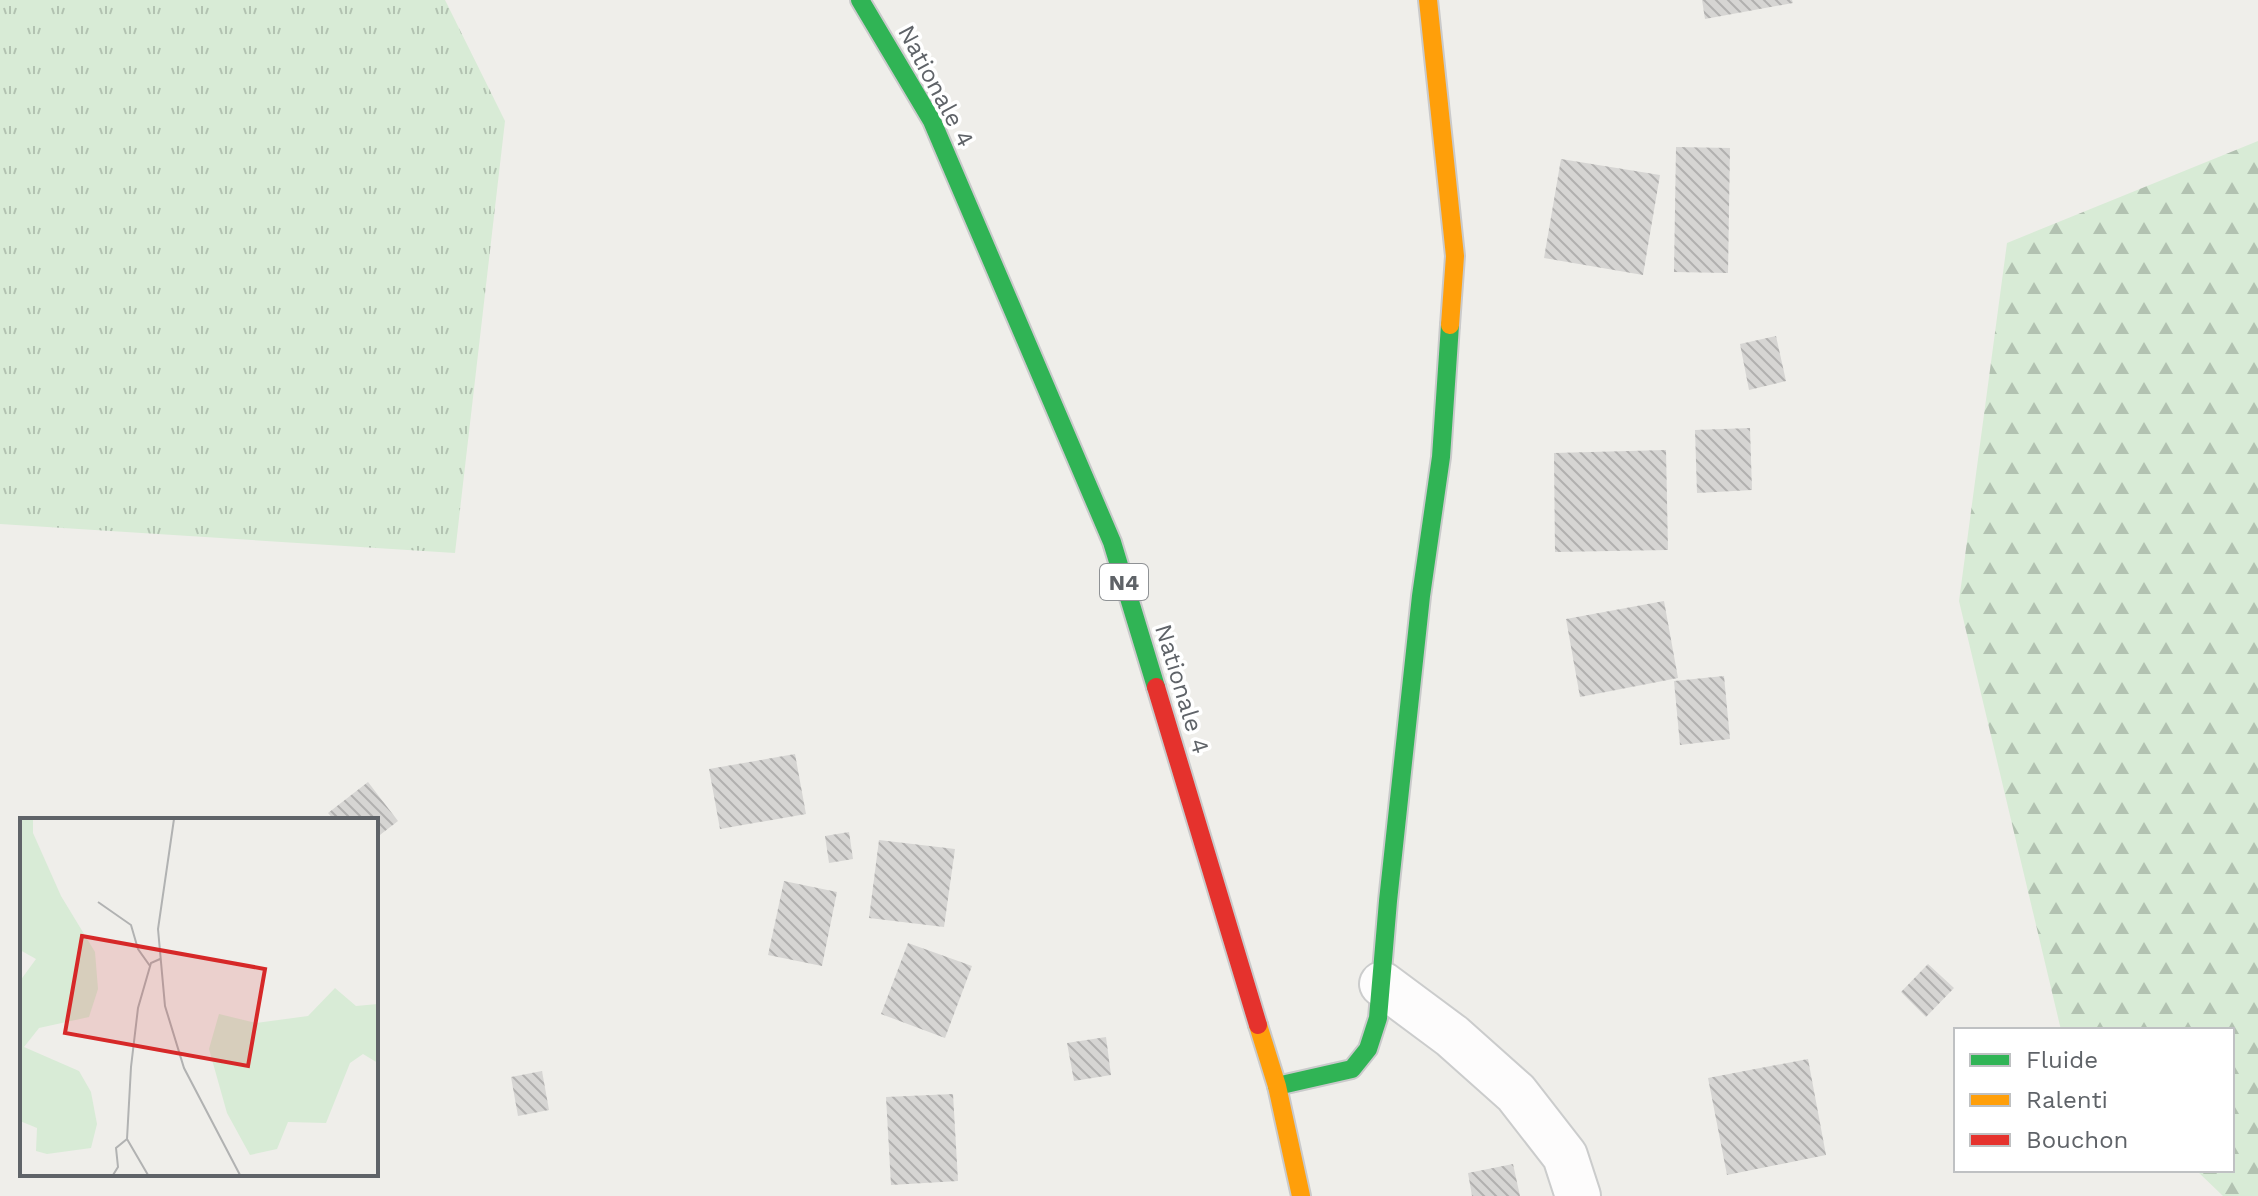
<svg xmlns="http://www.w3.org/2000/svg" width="2258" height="1196" viewBox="0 0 2258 1196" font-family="'Work Sans',sans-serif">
	<defs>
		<pattern id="grass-tufts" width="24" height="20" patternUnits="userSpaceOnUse" patternTransform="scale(2)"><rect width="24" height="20" fill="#d8ebd6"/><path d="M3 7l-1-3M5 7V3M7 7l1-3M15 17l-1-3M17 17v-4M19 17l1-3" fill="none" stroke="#b2c2b1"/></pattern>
		<pattern id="forest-firs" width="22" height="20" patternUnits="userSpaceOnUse" patternTransform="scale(2)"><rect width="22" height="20" fill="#d8ebd6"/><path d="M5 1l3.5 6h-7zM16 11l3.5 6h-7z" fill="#b2c2b1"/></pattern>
		<pattern id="building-back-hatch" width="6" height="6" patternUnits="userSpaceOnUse" patternTransform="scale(2)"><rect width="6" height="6" fill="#d6d5d3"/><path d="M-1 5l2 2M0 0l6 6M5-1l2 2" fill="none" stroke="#b1b0af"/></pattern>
	</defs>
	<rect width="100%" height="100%" fill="#efeeea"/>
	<path fill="url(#grass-tufts)" d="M0 0H445L505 121 455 553 0 524Z"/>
	<path fill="url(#forest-firs)" d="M2258 141V1196H2223L2196 1170H2232V1030H2061L1959 601 2007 243Z"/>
	<path fill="url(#building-back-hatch)" d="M1702 0H1792L1793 3 1705 19Z
		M1676 147 1730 148 1728 273 1674 272Z
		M1561 159 1660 175 1643 275 1544 258Z
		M1776 336 1786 381 1749 390 1740 344Z
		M1750 428 1752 490 1697 493 1695 430Z
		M1666 450 1668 550 1555 552 1554 453Z
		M1664 601 1678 678 1580 697 1566 619Z
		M1724 676 1730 739 1680 745 1674 681Z
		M795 754 806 814 720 829 709 769Z
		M368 782 398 821 376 838V820H334L328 813Z
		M849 832 853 859 829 863 825 836Z
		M879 840 955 849 944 927 869 918Z
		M784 881 837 892 822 966 768 955Z
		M908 943 972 966 945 1038 881 1014Z
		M1928 964 1954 988 1926 1017 1901 992Z
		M1106 1037 1111 1075 1074 1081 1067 1043Z
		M1808 1059 1826 1155 1727 1175 1708 1078Z
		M542 1071 549 1110 518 1116 511 1077Z
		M953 1094 958 1181 891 1185 886 1097Z
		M1513 1164 1520 1196H1472L1468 1173Z"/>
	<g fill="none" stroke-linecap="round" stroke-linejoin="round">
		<g stroke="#cbcccc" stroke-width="48">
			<path id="street" d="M1382 984 1452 1036 1516 1093 1565 1156 1578 1196"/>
		</g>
		<g stroke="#cacacb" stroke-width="22">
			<path id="fast" d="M860 0 932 121 1112 542 1156 687
				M1277 1086 1352 1069 1368 1049 1378 1018 1388 901 1421 596 1441 457 1450 325"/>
		</g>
		<g stroke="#cacacb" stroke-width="22">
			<path id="slow" d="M1428 0 1455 256 1450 325
				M1258 1025 1277 1086 1301 1196"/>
		</g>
		<g stroke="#cacacb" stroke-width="22">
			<path id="jam" d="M1156 687 1258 1025"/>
		</g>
		<use href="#street" stroke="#fdfcfc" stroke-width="44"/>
		<use href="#fast" stroke="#30b455" stroke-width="18"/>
		<use href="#slow" stroke="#ff9f0a" stroke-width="18"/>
		<use href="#jam" stroke="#e5322d" stroke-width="18"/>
	</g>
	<g text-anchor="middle" stroke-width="7" stroke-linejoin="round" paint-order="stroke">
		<rect fill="#fff" stroke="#8f9295" stroke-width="2" x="1100" y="564" width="48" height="36" rx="6"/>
		<g font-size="22" font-weight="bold" fill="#5f6368">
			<text x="1124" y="590">N4</text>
		</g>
		<g font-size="24" fill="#5f6368" stroke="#fff">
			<text transform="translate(936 86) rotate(62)" y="8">Nationale 4</text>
			<text transform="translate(1182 689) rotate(73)" y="8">Nationale 4</text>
		</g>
	</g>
	<g transform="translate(20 818)">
		<rect width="358" height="358" fill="#efeeea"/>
		<path d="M315 170 336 188 358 186V245L343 236 330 245 306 305 268 304 257 331 230 337 207 295 189 231 199 196 236 205 288 198Z" fill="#d8ebd6"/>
		<path d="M0 1H13V15L41 78 75 134 78 171 69 199 19 210 4 229 59 253 71 274 77 306 71 330 27 336 16 333 17 310 0 303V163L16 141 0 132Z" fill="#d8ebd6"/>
		<path fill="none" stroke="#b1b2b2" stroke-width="2" d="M154 1 138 111 145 188 164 250 220 357M78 84 111 107 118 131 130 148M93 357 98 349 96 330 107 321M128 357 107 321 111 249 118 190 131 145 140 141"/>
		<path fill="#d62828" fill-opacity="0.15" stroke="#d62828" stroke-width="4" d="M62 118 245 151 228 248 45 215Z"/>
		<rect width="358" height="358" fill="none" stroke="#5f6368" stroke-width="4"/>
	</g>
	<rect x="1954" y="1028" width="280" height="144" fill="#ffffff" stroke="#bfc1c3" stroke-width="2"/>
	<rect x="1970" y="1054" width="40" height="12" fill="#30b455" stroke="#bfc1c3" stroke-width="2"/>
	<text x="2026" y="1068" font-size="24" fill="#5f6368">Fluide</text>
	<rect x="1970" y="1094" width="40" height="12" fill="#ff9f0a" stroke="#bfc1c3" stroke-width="2"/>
	<text x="2026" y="1108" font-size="24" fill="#5f6368">Ralenti</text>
	<rect x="1970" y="1134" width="40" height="12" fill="#e5322d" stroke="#bfc1c3" stroke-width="2"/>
	<text x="2026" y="1148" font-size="24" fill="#5f6368">Bouchon</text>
</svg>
